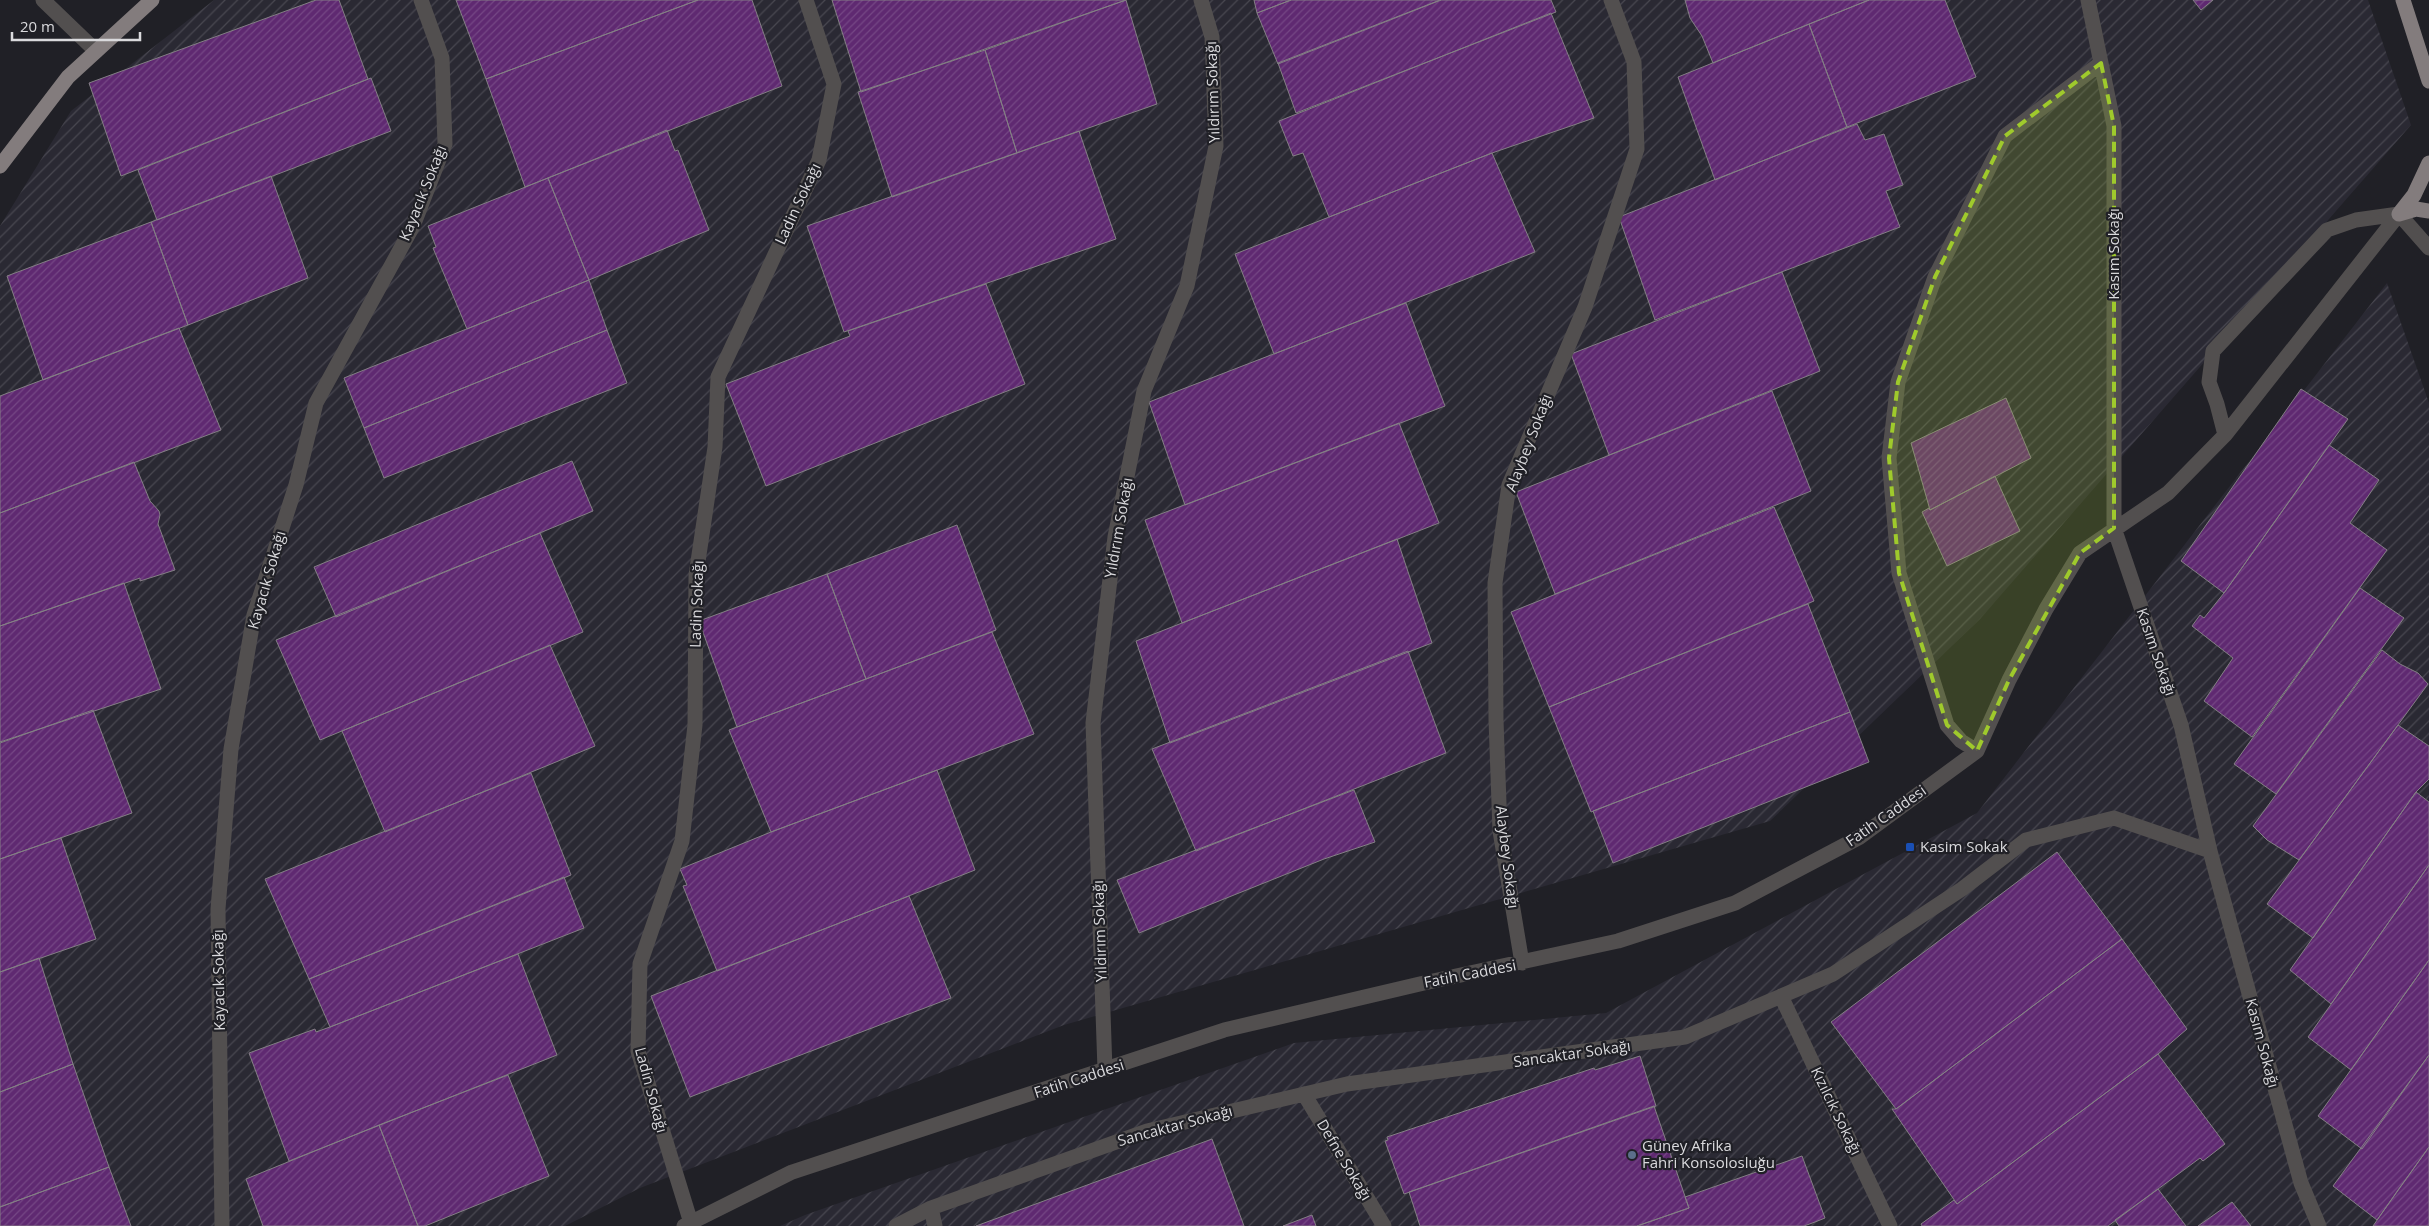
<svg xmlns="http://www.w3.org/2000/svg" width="2429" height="1226" viewBox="0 0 2429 1226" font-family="'Open Sans',sans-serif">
	<defs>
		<pattern id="industrial-furrows" width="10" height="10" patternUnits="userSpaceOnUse" patternTransform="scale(1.25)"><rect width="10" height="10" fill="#2a2933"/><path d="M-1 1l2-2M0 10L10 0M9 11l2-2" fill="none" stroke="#484750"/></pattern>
		<pattern id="building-hatch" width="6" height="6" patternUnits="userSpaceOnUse" patternTransform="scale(1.25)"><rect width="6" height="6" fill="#5f2971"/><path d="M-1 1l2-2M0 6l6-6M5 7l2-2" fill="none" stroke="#754785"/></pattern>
	</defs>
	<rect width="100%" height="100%" fill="#202026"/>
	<path fill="url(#industrial-furrows)" d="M214 0H2368L2411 125 1980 619 1770 821 1064 1025 640 1188 565 1226H0V226L71 111Z
		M2387 283 2429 403V1226H780L805 1215 1294 1043 1606 1013 1977 813Z"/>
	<path fill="url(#building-hatch)" stroke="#847f85" d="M316 0H339L368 79 121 176 89 83Z
		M456 0H698L486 79Z
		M698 0H752L782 86 525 187 486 79Z
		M832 0H1126L861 92Z
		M1126 0 1157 104 1017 153 985 50Z
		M1254 0H1291L1257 13Z
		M1291 0H1441L1278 64 1257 13Z
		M1440 0H1551L1556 12 1296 113 1278 63Z
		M1685 0H1869L1713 63 1702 36 1690 18Z
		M1869 0H1945L1976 77 1847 127 1809 24Z
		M2193 0H2213L2201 10Z
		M1551 13 1594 118 1492 153 1329 217 1303 153 1293 156 1279 121Z
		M1809 24 1847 127 1715 180 1678 77Z
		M985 50 1017 153 892 197 858 92Z
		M371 78 391 131 157 220 138 170Z
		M1857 124 1865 140 1884 134 1903 185 1886 191 1900 227 1655 320 1619 217Z
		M667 130 675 151 678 150 709 230 589 280 548 178Z
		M1079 131 1116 239 844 332 807 226Z
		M1492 153 1535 252 1274 354 1235 254Z
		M271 176 308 278 188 325 151 222Z
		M548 178 589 280 467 329 433 248 436 247 428 226Z
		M151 222 188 325 43 380 7 276Z
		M1782 272 1820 371 1609 455 1571 354Z
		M589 280 607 330 364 428 344 378Z
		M986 284 1025 384 766 486 726 384 850 336 848 331Z
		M1406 303 1445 406 1185 505 1149 402Z
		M179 328 221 430 0 513V396Z
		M607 330 627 383 384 478 364 428Z
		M2301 389 2348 419 2224 593 2181 561Z
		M1772 391 1811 491 1555 594 1516 492Z
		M2006 398 2031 458 1930 510 1911 443Z
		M1399 423 1439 523 1182 623 1145 520Z
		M2329 445 2379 480 2350 523 2387 550 2252 737 2204 701 2233 658 2192 626 2200 615 2204 618 2224 593Z
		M572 461 593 511 336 617 314 567Z
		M134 462 150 501 159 511 160 515 158 524 175 570 140 581V578L0 626V513Z
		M1995 476 2020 531 1947 566 1922 512 1929 508 1930 510Z
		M1774 507 1814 601 1549 707 1511 612Z
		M957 525 996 630 866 679 827 574Z
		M540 533 583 632 320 740 276 640Z
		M1397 539 1432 643 1170 743 1136 641Z
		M827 574 866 679 737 727 699 621Z
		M124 583 161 689 0 742V626Z
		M2360 588 2404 618 2276 794 2234 764Z
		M1808 604 1850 712 1591 812 1549 707Z
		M992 632 1034 734 771 832 729 730Z
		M550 645 595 746 385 832 342 731Z
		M2382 650 2400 664 2418 673 2428 684 2299 860 2267 840 2253 826Z
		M1408 651 1446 753 1196 851 1152 749Z
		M93 710 132 813 0 859V743Z
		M1850 712 1869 762 1613 863 1593 811Z
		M2398 725 2429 746V779L2416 792 2313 938 2267 904Z
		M937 770 975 870 717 971 683 886 687 885 680 869 771 832Z
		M531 773 571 875 309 979 265 879Z
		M1354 790 1375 842 1324 859 1139 933 1117 880Z
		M2416 792 2429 802V865L2331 1004 2290 970Z
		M61 838 96 939 0 972V859Z
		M2057 852 2122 939 1896 1109 1831 1022Z
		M2429 865V960L2351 1070 2308 1037Z
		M564 877 584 928 330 1027 309 979Z
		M909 896 951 998 690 1097 651 996Z
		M2122 939 2187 1029 2158 1054 1957 1204 1892 1109H1896Z
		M518 954 557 1055 289 1161 249 1053 315 1029 316 1032 330 1027Z
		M39 958 73 1064 0 1092V972Z
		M2429 960V1055L2362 1149 2318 1116Z
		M2158 1054 2225 1144 2203 1161 2200 1158 2108 1226H1922L1921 1224 1954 1200 1957 1204Z
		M2429 1055V1147L2377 1220 2333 1186Z
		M1640 1056 1656 1106 1404 1194 1385 1141 1388 1140 1387 1137 1594 1068 1595 1070Z
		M73 1064 109 1167 0 1207V1092Z
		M508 1075 549 1176 425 1226H418L379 1125Z
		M1654 1106 1689 1208 1637 1226H1420L1409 1192Z
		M379 1125 418 1226H263L246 1179Z
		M1212 1139 1244 1226H976Z
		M2429 1147V1226H2373L2398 1190Z
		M1802 1156 1825 1218 1815 1222 1804 1226H1637L1689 1208 1685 1197Z
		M109 1167 131 1226H0V1207Z
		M2158 1189 2186 1226H2119L2115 1220Z
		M2232 1202 2251 1226H2198Z
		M1312 1215 1316 1226H1283Z"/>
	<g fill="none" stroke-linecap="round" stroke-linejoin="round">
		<path stroke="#524f4f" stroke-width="15" d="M43 0 96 51
			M2088 0 2114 126V528L2181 725 2210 851 2301 1183 2319 1226
			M2399 214 2429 248
			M2225 435 2217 404 2209 382 2213 351 2327 230 2356 220 2399 214
			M1977 751 1961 741 1947 725 1899 573 1889 458 1898 382 1935 277 2005 136 2101 63
			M1522 963 1500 831 1496 720 1495 583 1509 485 1585 307 1637 149 1634 62 1611 0
			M1781 996 1890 1226
			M1105 1070 1093 723 1115 537 1144 391 1187 286 1216 146 1212 37 1201 0
			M1304 1094 1384 1226
			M931 1208 935 1226
			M691 1223 638 1051 640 964 682 841 695 725 696 575 715 447 718 377 819 160 834 84 806 0
			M222 1226 218 909 231 749 254 615 296 485 316 403 413 226 445 144 442 58 421 0
			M684 1226 792 1172 1224 1030 1424 983 1618 941 1735 903 1860 837 1977 751 2009 680 2046 609 2080 553 2168 493 2225 435 2399 214
			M896 1226 931 1208 1147 1131 1347 1084 1685 1037 1833 974 1962 889 2026 840 2114 818 2210 851"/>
		<path stroke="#837c7d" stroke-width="15" d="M2403 0 2429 81
			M0 166 68 77 152 0
			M2399 214 2414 195 2429 163
			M2399 214 2416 209 2429 211"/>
	</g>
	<path fill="#9fca2c" fill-opacity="0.2" stroke="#9fca2c" stroke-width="4" stroke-dasharray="10 6" stroke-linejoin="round" d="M2101 63 2114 126V528L2080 553 2009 680 1977 751 1947 725 1899 573 1889 458 1898 382 1935 277 2005 136Z"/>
	<rect fill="#1a4fb4" stroke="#202026" stroke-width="2" x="1905" y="842" width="10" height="10" rx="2.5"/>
	<circle fill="#5c6f8a" stroke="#202026" stroke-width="2" cx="1632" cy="1155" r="5"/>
	<g text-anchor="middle" stroke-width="4.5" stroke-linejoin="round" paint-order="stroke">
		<g font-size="15" fill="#dadadd" stroke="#202026">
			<text transform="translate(1213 92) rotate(-92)" y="5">Yıldırım Sokağı</text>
			<text transform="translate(423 193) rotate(-68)" y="5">Kayacık Sokağı</text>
			<text transform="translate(798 204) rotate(-65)" y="5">Ladin Sokağı</text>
			<text transform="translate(2114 254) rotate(-90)" y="5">Kasım Sokağı</text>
			<text transform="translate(1529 443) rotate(-69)" y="5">Alaybey Sokağı</text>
			<text transform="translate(1119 528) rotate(-80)" y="5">Yıldırım Sokağı</text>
			<text transform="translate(267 580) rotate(-74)" y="5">Kayacık Sokağı</text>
			<text transform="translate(697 604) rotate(-88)" y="5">Ladin Sokağı</text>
			<text transform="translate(2156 652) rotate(71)" y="5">Kasım Sokağı</text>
			<text transform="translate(1886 816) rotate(-35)" y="5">Fatih Caddesi</text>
			<text transform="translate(1507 857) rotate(83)" y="5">Alaybey Sokağı</text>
			<text transform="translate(1100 931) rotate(-92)" y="5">Yıldırım Sokağı</text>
			<text transform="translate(1470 974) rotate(-11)" y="5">Fatih Caddesi</text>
			<text transform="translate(219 980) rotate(-91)" y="5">Kayacık Sokağı</text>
			<text transform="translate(2262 1043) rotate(75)" y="5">Kasım Sokağı</text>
			<text transform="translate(1572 1054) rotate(-8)" y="5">Sancaktar Sokağı</text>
			<text transform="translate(1079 1079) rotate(-18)" y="5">Fatih Caddesi</text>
			<text transform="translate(651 1090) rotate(75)" y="5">Ladin Sokağı</text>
			<text transform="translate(1836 1111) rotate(64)" y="5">Kızılcık Sokağı</text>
			<text transform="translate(1175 1126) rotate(-15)" y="5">Sancaktar Sokağı</text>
			<text transform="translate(1344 1160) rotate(59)" y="5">Defne Sokağı</text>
		</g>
		<g font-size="15" fill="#dadadd" stroke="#202026" text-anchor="start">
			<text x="1920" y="852">Kasim Sokak</text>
			<text x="1642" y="1151">Güney Afrika<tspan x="1642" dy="17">Fahri Konsolosluğu</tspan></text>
		</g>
	</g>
	<path d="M12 32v8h128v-8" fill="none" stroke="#dadadd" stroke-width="2.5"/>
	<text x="20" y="32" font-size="15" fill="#dadadd" stroke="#202026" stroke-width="4" paint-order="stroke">20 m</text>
</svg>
